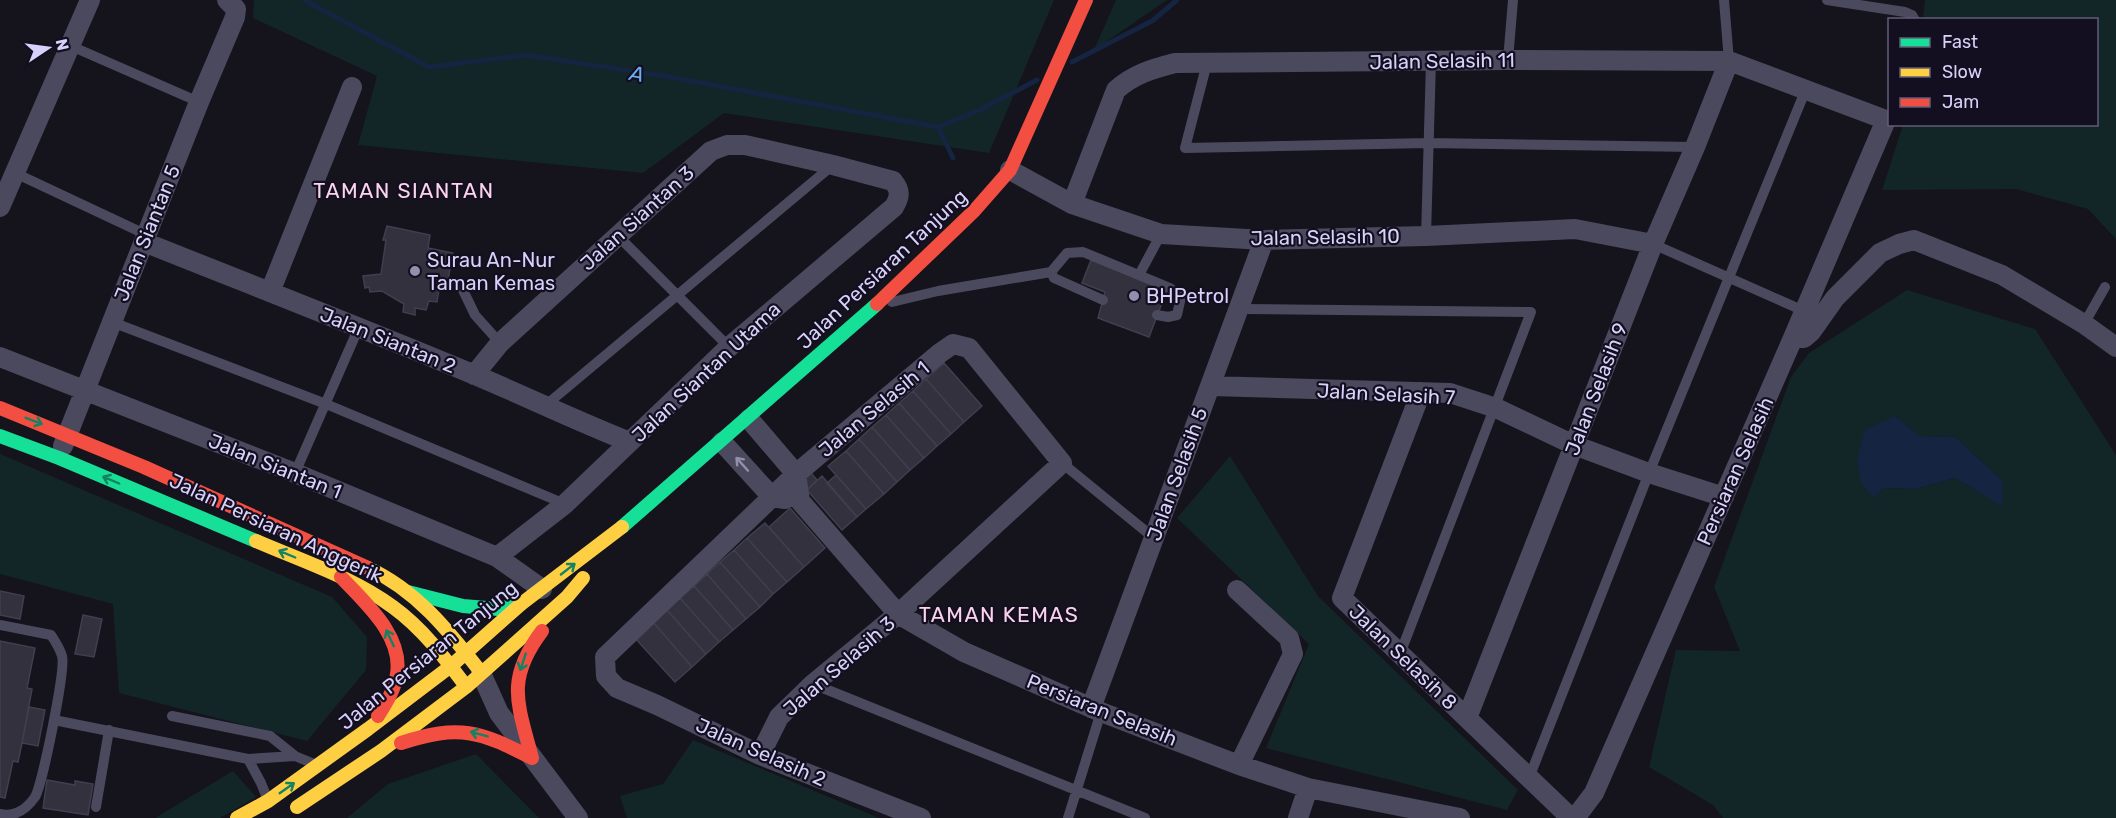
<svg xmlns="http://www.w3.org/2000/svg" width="2116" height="818" viewBox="0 0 2116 818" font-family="Rubik,sans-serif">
	<rect width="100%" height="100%" fill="#15131c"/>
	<path fill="#132627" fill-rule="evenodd" d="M254 0H1054L989 153 724 113 643 173 358 145 377 76 253 18Z
		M1116 0H1167L1094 50Z
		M1925 0H2116V239L2088 209 2016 189 1882 190 1903 125 2096 124V20L1923 19Z
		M1907 290 2035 329 2116 455V818H1723L1713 805 1649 767 1676 650 1740 651 1714 587 1791 377 1809 353ZM1895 416 1920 436 1955 437 2002 480V505L1955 478 1915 489 1883 488 1874 498Z
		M0 454 332 597 367 637 366 670 307 741 119 693 113 604 0 574Z
		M1230 456 1318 596 1518 790 1507 810 1266 748 1309 644 1177 518Z
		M693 740 879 818H627L620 796 663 784Z
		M476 754 539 818H347L388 784Z
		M233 771 256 797 220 818H155Z"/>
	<path fill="#142441" d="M1895 416 1920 436 1955 437 2002 480V506L1955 478 1915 489 1883 488 1874 498 1861 483 1857 458 1865 430Z"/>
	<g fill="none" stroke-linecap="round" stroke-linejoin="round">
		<path stroke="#142441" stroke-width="5" d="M304 0 429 67 526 55 664 76 938 127 980 110 1037 80
			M1072 62 1152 21 1177 0
			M938 127 953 158"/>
	</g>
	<path fill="#33313e" stroke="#423e4f" stroke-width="1.5" d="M387 226 430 235 428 248 453 253 447 285 440 284 437 302 429 301 426 310 415 308V315L403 312 404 304 382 291 370 292 369 287 365 288 363 276 381 274 386 240H383Z
		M1091 260 1167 290 1149 337 1098 318 1105 292 1082 283Z
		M944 363 982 406 964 422 926 379Z
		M926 379 964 422 951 434 913 391Z
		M913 391 951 434 937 446 899 403Z
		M899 403 937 446 924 458 886 415Z
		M886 415 924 458 910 470 872 427Z
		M872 427 910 470 897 482 859 439Z
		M859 439 897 482 884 494 846 451Z
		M846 451 884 494 866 509 828 466Z
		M811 473 817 480 807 490 800 483Z
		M836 475 866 509 857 517 827 483Z
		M822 476 857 517 842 530 807 490Z
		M790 508 825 548 804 567 769 527Z
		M765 523 804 567 787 582 747 538Z
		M747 538 787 582 773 594 734 550Z
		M734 550 773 594 760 607 720 562Z
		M720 562 760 607 746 619 707 574Z
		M707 574 746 619 733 630 694 586Z
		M694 586 733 630 719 642 680 598Z
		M0 591 24 596 20 619 0 615Z
		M680 598 719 642 706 654 667 610Z
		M667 610 706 654 692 667 653 622Z
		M83 615 102 619 94 657 75 654Z
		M653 622 692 667 675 682 635 638Z
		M0 641 35 648 27 688 32 689 22 743 18 762 13 761 5 798 0 797Z
		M29 707 45 710 38 746 22 743Z
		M47 780 75 785V781L93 784 88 815 43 808Z"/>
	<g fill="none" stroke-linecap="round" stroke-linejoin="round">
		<path stroke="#4b495d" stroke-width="10" d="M1724 0 1729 61
			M1827 0 1905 12 1912 15 1915 20
			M71 46 199 102
			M1508 60 1513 0
			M1207 63 1185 148 1428 143 1695 147
			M15 173 147 235
			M617 235 729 347
			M1426 236 1431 61
			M1653 244 1804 311
			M1051 272 1067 253 1083 252 1170 288 1181 297 1177 315 1168 317 1157 315
			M1139 275 1161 234
			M461 286 475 315 500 343
			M892 302 938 291 1051 272 1054 278 1103 300
			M1239 309 1531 312 1400 654
			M112 322 326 404 565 504
			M2084 324 2105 287
			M546 405 833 165
			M1062 463 1154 538
			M295 473 359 327
			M0 625 51 635C55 641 60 649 62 656 66 669 42 786 35 797 26 810 15 817 0 814
			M813 684 1145 818
			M172 716 270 736 295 756
			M54 720 248 759 295 756 312 763
			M248 759 261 783 267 798
			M1529 778 1649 473 1806 89
			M96 807 109 730
			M1068 818 1101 712"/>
		<path stroke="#4b495d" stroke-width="20" d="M1010 170 1072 204 1161 234 1264 240 1426 236 1575 229 1653 244
			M1072 204 1116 90C1134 74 1152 69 1175 63L1508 60 1729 61 1886 120 1793 338 1594 793 1575 818
			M0 207 90 0
			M144 242C254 286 365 329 475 375 527 397 577 421 630 442
			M270 292 352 87
			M1793 338H1804L1811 332 1835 298 1880 253 1899 244 1914 240 2002 275 2084 324 2116 347
			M0 357 295 473 497 557 542 589
			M474 375 500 343 711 151 727 145H745L833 165 893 181C901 191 900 197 894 207L729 347 565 504 497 557
			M1210 386 1450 393 1496 408 1574 445 1649 473 1724 497
			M1421 392 1342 598 1571 818
			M749 419 796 474 800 501 898 614 964 652 1101 712 1239 765 1308 788 1460 818
			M722 442 772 497 785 499
			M63 446 199 102 235 17 236 9 227 0
			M1237 590 1289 638 1293 654 1239 765
			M481 673 499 713 578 818
			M1091 708 1264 240
			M1467 718 1653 244 1695 147 1729 61
			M760 755 779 717 813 684 898 614 1062 463 969 348 953 344 940 353 796 474 605 657 606 676 617 688 657 705 760 755 921 818
			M1298 818 1308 788"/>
		<path stroke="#16e098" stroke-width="14" d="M0 436 59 458 256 541
			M622 527 877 304
			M408 592 463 606 498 609 521 604"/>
		<path stroke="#ffcf43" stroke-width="14" d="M256 541C302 561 352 577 393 607 422 628 444 657 465 685
			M368 568C416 590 448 630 480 671
			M297 807 381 751 466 687 567 597 583 578
			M237 818 268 801 368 729 451 666 521 604 622 527"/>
		<path stroke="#f24e42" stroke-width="14" d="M877 304 974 211 1010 170 1086 0
			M0 408 144 467 368 568
			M341 577C365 603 403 635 397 674 395 689 386 703 378 716
			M401 743C460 724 479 731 532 758
			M532 758C518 704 505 680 542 631"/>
	</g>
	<defs><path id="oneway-shaft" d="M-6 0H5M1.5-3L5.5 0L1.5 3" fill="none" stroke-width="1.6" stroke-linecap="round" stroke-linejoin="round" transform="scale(1.5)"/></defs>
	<g stroke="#158262">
		<use href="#oneway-shaft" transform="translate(34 421) rotate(21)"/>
		<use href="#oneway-shaft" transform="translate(111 480) rotate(-157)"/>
		<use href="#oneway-shaft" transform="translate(287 554) rotate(-157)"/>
		<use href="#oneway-shaft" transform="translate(568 569) rotate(-38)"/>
		<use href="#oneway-shaft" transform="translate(390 638) rotate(-115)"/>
		<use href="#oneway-shaft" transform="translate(523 662) rotate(108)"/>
		<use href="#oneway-shaft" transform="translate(479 734) rotate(-165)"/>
		<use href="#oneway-shaft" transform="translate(287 788) rotate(-35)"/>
	</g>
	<use stroke="#928eac" href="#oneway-shaft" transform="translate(742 464) rotate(-132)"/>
	<g fill="#948fad" stroke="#130f20" stroke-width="2">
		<circle cx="415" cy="271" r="6"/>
		<circle cx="1134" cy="296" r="6"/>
	</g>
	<g text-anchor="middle" stroke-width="4.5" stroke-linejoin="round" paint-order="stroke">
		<g font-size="20" fill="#d8d2fb" stroke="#130f20">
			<text transform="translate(1442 61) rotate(-1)" y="7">Jalan Selasih 11</text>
			<text transform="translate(637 218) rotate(-42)" y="7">Jalan Siantan 3</text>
			<text transform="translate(147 233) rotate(-68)" y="7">Jalan Siantan 5</text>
			<text transform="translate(1325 237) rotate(-1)" y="7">Jalan Selasih 10</text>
			<text transform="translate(882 269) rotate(-43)" y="7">Jalan Persiaran Tanjung</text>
			<text transform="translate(388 340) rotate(22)" y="7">Jalan Siantan 2</text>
			<text transform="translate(706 372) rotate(-43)" y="7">Jalan Siantan Utama</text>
			<text transform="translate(1596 389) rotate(-69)" y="7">Jalan Selasih 9</text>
			<text transform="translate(1386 394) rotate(3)" y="7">Jalan Selasih 7</text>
			<text transform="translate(874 409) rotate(-40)" y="7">Jalan Selasih 1</text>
			<text transform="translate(275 466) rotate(22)" y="7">Jalan Siantan 1</text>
			<text transform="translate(1735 471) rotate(-66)" y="7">Persiaran Selasih</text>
			<text transform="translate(1177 474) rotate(-70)" y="7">Jalan Selasih 5</text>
			<text transform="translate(276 528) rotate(25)" y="7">Jalan Persiaran Anggerik</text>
			<text transform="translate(428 655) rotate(-39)" y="7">Jalan Persiaran Tanjung</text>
			<text transform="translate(1403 657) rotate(44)" y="7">Jalan Selasih 8</text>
			<text transform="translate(839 666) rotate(-41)" y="7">Jalan Selasih 3</text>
			<text transform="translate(1102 710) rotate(22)" y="7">Persiaran Selasih</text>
			<text transform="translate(761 752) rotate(24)" y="7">Jalan Selasih 2</text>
		</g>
		<g font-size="20" fill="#d8d2fb" stroke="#130f20" text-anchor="start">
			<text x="427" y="267">Surau An-Nur<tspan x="427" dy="23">Taman Kemas</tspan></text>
			<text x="1146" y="303">BHPetrol</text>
		</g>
		<g font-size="21" font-style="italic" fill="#6aaef1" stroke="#130f20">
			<text transform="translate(637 74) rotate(10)" y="7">A</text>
		</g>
		<g font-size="21" letter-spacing="1.5" fill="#fbd4ec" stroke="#130f20">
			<text x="404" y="198">TAMAN SIANTAN</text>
			<text x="999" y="622">TAMAN KEMAS</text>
		</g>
	</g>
	<rect x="1888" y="18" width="210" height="108" fill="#130f20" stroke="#625d78" stroke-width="1.5"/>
	<rect x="1900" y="38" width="30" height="9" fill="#16e098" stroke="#625d78" stroke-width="1.5"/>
	<text x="1942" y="48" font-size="18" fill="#d8d2fb">Fast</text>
	<rect x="1900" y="68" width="30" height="9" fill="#ffcf43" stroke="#625d78" stroke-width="1.5"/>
	<text x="1942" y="78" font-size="18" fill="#d8d2fb">Slow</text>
	<rect x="1900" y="98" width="30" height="9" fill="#f24e42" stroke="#625d78" stroke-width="1.5"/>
	<text x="1942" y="108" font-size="18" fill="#d8d2fb">Jam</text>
	<g transform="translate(48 48) rotate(77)" stroke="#130f20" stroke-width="4.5" paint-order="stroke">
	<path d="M0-4.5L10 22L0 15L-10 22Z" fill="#d8d2fb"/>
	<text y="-9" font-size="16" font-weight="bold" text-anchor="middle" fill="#d8d2fb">N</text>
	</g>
</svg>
